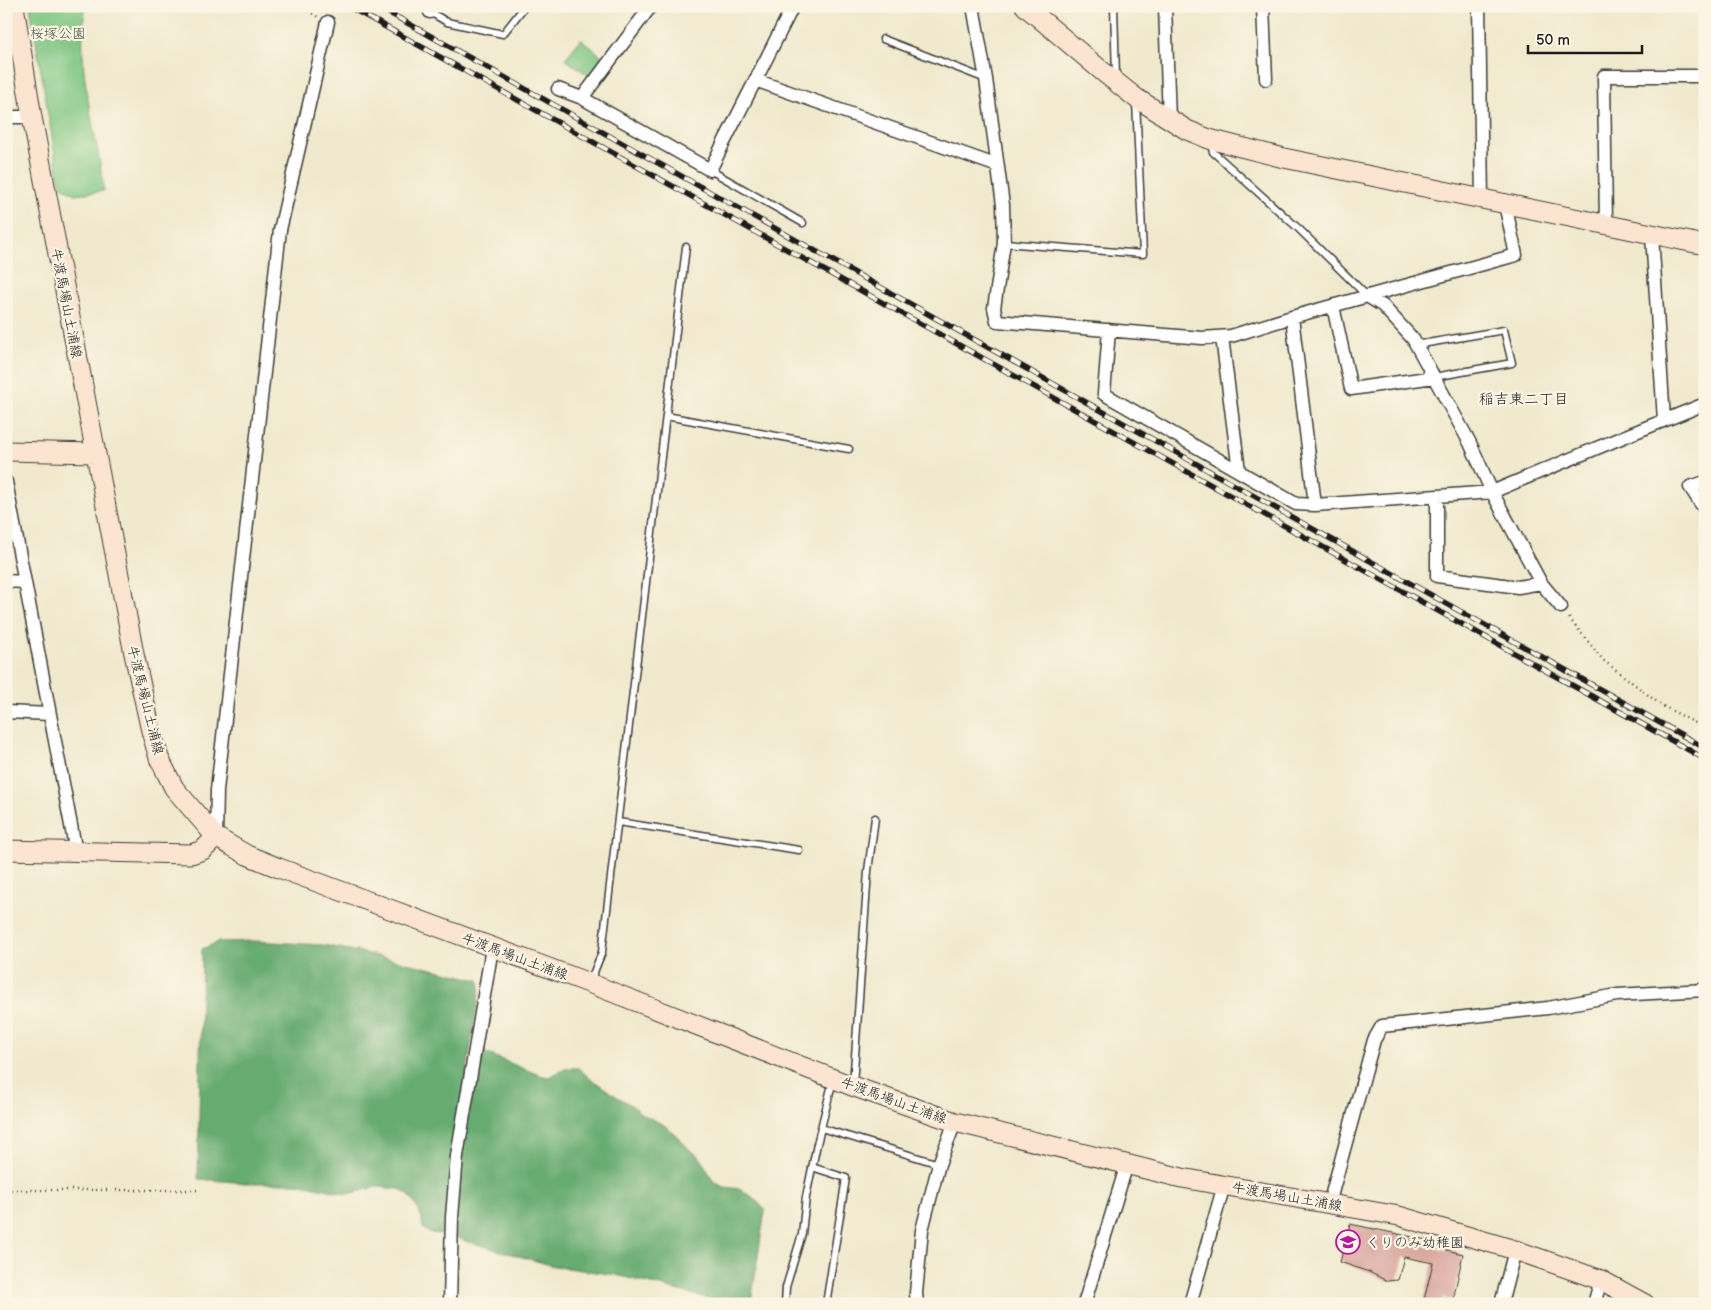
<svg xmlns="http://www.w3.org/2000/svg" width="1711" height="1310" viewBox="0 0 1711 1310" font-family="'Balsamiq Sans','Klee One',sans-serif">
	<rect width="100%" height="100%" fill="#fcf5e5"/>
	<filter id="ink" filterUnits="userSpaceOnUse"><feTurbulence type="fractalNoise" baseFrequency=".02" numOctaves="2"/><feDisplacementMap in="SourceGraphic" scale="10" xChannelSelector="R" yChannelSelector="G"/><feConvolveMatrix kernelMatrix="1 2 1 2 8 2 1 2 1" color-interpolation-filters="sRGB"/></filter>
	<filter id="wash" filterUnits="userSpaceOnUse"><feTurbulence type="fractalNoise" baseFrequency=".0096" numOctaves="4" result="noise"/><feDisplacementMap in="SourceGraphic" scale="20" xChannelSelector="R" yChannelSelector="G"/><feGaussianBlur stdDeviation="1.12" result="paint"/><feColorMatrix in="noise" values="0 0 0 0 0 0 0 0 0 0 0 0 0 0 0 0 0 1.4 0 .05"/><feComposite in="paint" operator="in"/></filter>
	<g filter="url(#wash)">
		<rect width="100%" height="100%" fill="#f0e9cd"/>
		<path fill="#7ec682" stroke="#4d714f" d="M30 6H86C74 68 97 130 104 191L75 194 60 185Z
			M581 39 608 61 594 79 565 59Z"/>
		<path fill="#66ab70" stroke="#416446" d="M254 941 322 945 356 951 479 980 480 986 442 1234 429 1233 423 1228 421 1216 416 1206 409 1195 399 1189 377 1187 348 1194 296 1183H246L198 1179 202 949 218 942Z
			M481 1051 539 1075 549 1077 567 1068H578L590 1078 616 1096 631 1105 642 1114 664 1125 677 1136 689 1149 700 1157 714 1182 724 1187 741 1189 755 1199 765 1210 751 1303 731 1304 616 1275 554 1266 465 1241 454 1236 461 1152Z"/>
		<g id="blocks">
			<path fill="#d7a198" d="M1350 1224 1436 1242 1434 1247 1463 1254 1453 1300 1443 1298 1442 1304H1423L1433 1263 1404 1257 1398 1280 1387 1281 1369 1272 1340 1262Z"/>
		</g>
	</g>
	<g filter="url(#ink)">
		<use href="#blocks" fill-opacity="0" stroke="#3c3b37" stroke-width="1"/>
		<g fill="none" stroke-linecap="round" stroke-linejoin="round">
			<g stroke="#3c3b37" stroke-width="9">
				<path id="lane" d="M1114 6 1116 77
					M430 12 447 22 503 34 525 6
					M883 39 986 79
					M1210 142 1213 152 1299 229 1367 296
					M710 170 803 223
					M1004 243 1143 254 1136 101
					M1416 345 1504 330 1512 363 1434 377
					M666 416 849 449
					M618 822 799 850
					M590 982 602 952 686 247
					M853 1085 868 871 875 818
					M821 1128 939 1164
					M812 1167 846 1178 826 1304
					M785 1304 786 1287 802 1234 806 1197 817 1144 833 1080"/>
			</g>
			<g stroke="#3c3b37" stroke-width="15">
				<path id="street" d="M973 6 986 79 1003 205 1004 243 994 308 997 321 1202 338 1231 336 1292 317 1516 255 1505 204
					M1165 6 1169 120
					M1263 6 1266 79
					M1479 6 1482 199
					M430 12 434 6
					M755 80 998 166
					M558 89 582 98 710 170 793 6
					M582 98 651 6
					M6 117H32
					M1606 225 1604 76H1705
					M1652 235 1664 420
					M1367 296 1383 306 1413 339 1470 443 1492 492 1541 583 1561 607
					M1333 306 1351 389 1434 377
					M1292 317 1315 505
					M1109 330 1104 394 1296 504 1315 505 1492 492 1628 435 1705 404
					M1222 337 1239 471
					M6 482 76 852
					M1705 482 1690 487 1705 510
					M1437 496V576L1518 587 1541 583
					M6 581 25 582
					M6 712 50 714
					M216 837 217 790 280 230 328 22
					M1329 1204 1374 1040 1382 1026 1548 1008 1617 995 1705 990
					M450 1304 452 1217 457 1156 492 948
					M917 1304 916 1293 922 1230 939 1164 955 1122
					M1084 1304 1127 1164
					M1190 1304 1224 1185
					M1501 1304 1515 1250
					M1594 1304 1601 1280"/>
			</g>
			<g stroke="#3c3b37" stroke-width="21">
				<path id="secondary" d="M14 6 32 117 134 654 151 731 159 758 174 788 216 837 247 855 279 868 589 983 852 1086 955 1122 1182 1178 1399 1216 1515 1250 1601 1280 1645 1304
					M1025 6 1102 71 1136 98 1187 130 1209 139 1284 158 1705 245
					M6 451 95 453
					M6 850 191 854 203 850 216 837"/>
			</g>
			<path stroke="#3c3b37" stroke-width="2.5" stroke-dasharray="1 4" stroke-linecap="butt" d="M299 6 318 17
				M1569 618 1603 660 1661 705 1705 728
				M6 1190H201"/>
			<use href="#lane" stroke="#fff" stroke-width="6"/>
			<use href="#street" stroke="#fff" stroke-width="12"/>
			<use href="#secondary" stroke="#fce5d0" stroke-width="19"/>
			<g stroke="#1c1c1c" stroke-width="5.5">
				<path id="rail" d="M348 6 1705 759
					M377 6 1705 748"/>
			</g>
			<use href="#rail" stroke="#fcf5e5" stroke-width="4" stroke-dasharray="11" stroke-linecap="butt"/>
		</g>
	</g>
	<defs>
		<g id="school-ring" transform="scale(1.25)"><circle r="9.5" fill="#fcf5e5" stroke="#b5179e" stroke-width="1.5"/><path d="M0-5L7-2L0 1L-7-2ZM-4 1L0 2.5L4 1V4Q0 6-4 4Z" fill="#b5179e"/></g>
	</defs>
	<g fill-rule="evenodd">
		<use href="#school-ring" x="1348" y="1242"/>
	</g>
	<g text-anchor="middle" stroke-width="4.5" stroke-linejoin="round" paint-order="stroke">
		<g font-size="14" fill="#3e5840" stroke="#fcf5e5">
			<text x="58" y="38">桜塚公園</text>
		</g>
		<g font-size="14" fill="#1c1c1c" stroke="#fcf5e5">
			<text transform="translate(67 303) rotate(79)" y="5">牛渡馬場山土浦線</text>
			<text transform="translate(146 700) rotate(76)" y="5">牛渡馬場山土浦線</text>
			<text transform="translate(515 956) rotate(20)" y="5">牛渡馬場山土浦線</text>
			<text transform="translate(894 1100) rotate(20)" y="5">牛渡馬場山土浦線</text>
			<text transform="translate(1287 1196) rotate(10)" y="5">牛渡馬場山土浦線</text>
		</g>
		<g font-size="14" fill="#1c1c1c" stroke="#fcf5e5" text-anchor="start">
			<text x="1366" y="1247">くりのみ幼稚園</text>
		</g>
		<g font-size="15" fill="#1c1c1c" stroke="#fcf5e5">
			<text x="1524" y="404">稲吉東二丁目</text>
		</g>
	</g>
	<rect width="1711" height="1310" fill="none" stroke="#fcf5e5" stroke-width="25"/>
	<path d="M1528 45v8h114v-8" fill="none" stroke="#1c1c1c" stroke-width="2.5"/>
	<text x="1536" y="45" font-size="15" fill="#1c1c1c" stroke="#fcf5e5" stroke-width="4" paint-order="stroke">50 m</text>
</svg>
